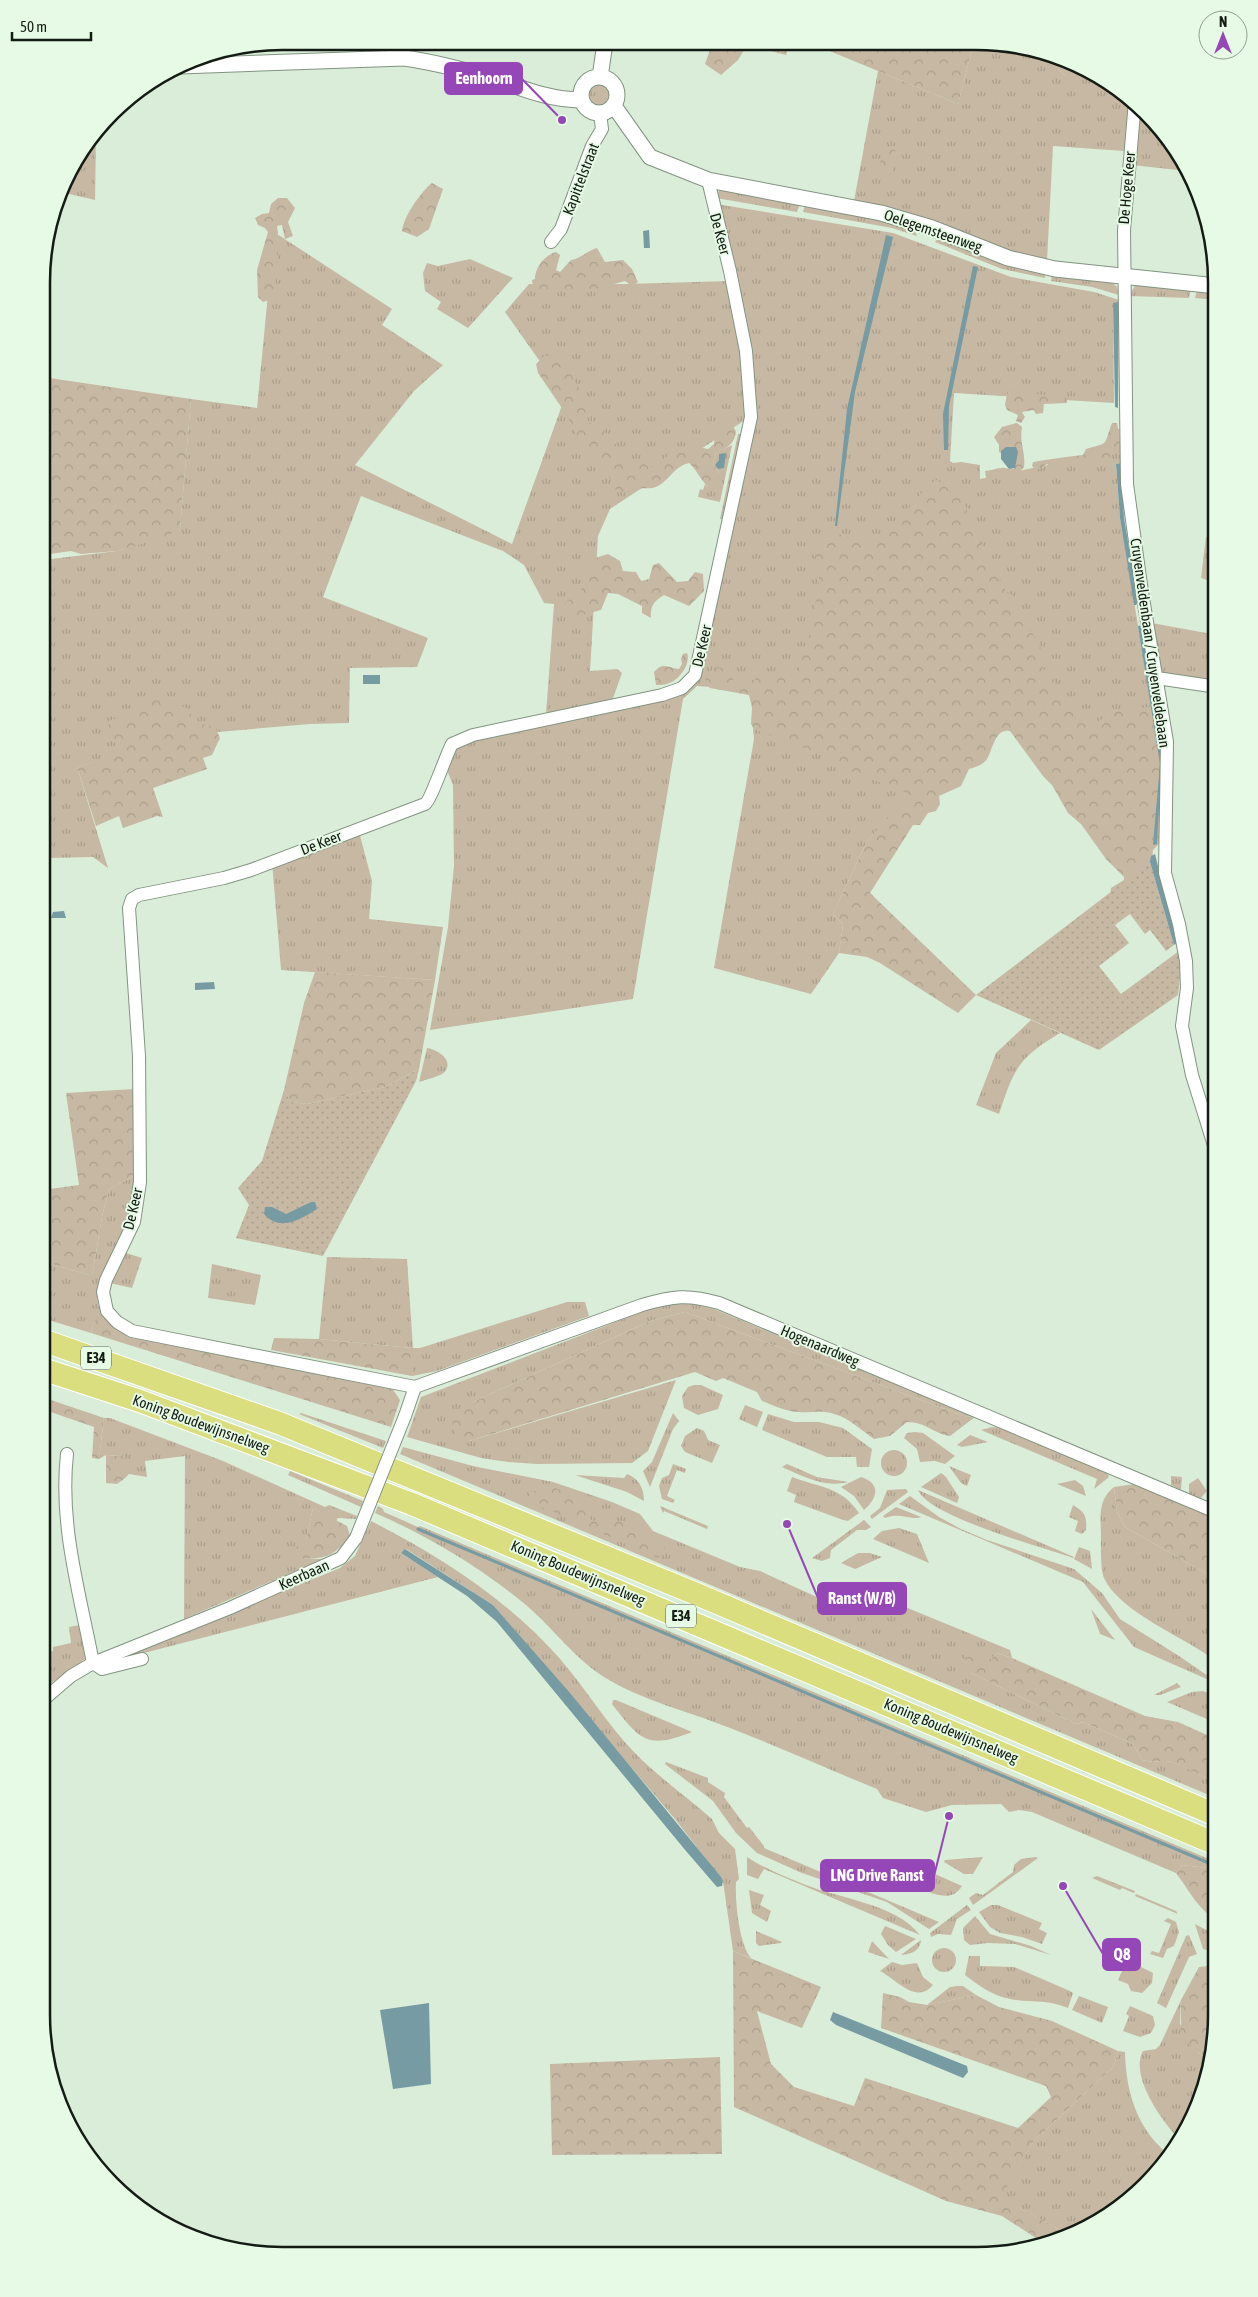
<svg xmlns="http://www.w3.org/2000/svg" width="1258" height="2297" viewBox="0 0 1258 2297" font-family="'Asap Condensed',sans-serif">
	<defs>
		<pattern id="grass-tufts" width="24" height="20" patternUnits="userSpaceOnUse" patternTransform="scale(1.25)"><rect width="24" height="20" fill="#c7b8a3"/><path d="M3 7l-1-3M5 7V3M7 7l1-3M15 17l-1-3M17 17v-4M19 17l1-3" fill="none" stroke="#aa9e8b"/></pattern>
		<pattern id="forest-crowns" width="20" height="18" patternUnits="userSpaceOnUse" patternTransform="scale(1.25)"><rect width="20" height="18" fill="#c7b8a3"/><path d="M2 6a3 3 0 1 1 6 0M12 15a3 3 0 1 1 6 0" fill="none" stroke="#aa9e8b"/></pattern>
		<pattern id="garden-dots" width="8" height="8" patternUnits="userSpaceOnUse" patternTransform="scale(1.25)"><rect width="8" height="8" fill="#c7b8a3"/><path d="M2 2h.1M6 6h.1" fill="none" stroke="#aa9e8b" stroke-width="1.8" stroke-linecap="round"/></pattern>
	</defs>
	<rect width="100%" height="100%" fill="#d9edd8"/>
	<path fill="url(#grass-tufts)" d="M973 46H1023L1058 57 1059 70 1066 76H1097L1129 97V115H1147L1176 148 1187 171 1132 165 1124 151 1053 146 1047 261 1016 254 854 201 878 71 958 104Z
		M584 94a14 14 0 1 1 28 0a14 14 0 1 1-28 0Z
		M96 136 95 200 61 192 66 175Z
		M722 189 800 204 797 212 716 198 715 194Z
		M716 204 893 233 1011 277 1094 292 1119 300V408L1118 303H1113L1114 403 954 393 950 461 953 463 961 462 980 465V479L1115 451V428L1119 429 1121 463 1116 464 1120 518 1152 709 1067 733 812 644 799 676 756 694 724 688 697 686 683 699 633 999 430 1030 448 927 454 866 453 785 447 770V758L462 742 693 685 745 420 610 509 598 536 590 671 617 669 622 673 612 701 546 715 554 604 544 603 524 565 503 551 361 496 323 597 428 638 417 667 350 668 349 723 310 724 195 734 77 767 108 868 93 857 47 858 46 834 43 833V560L117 551 180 529 191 399 257 408 274 232 392 309 382 325 443 365 414 391 355 465 512 544 565 397 505 312 529 284H627L729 281Z
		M805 205 875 217 915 231 917 236 892 228 803 212Z
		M939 237 1045 272V278L1002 269 935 242Z
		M470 259 513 278 468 328 437 309 441 302 425 291 423 273 427 263 438 266Z
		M1052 273 1111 281 1117 287 1119 295 1092 287 1051 281Z
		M1136 284 1191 289 1189 298 1129 296Z
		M1197 290 1217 292V300L1195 298Z
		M738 434H742L725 520 720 519Z
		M732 445 720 502 698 497 700 489 703 490 705 484 708 487 719 473 713 463 716 453Z
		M1206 537 1217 541V583L1201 578Z
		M1152 623 1217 635V682L1162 674Z
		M753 726 860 764 911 795 867 841 833 914 843 924 839 953 811 994 714 968 754 739Z
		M358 828 372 881 369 919 443 927 435 980 281 970 272 862Z
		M1031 1020 1060 1033C1018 1058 1014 1069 999 1114L976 1105 996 1053Z
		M427 1048C435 1049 453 1058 446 1070 442 1077 426 1079 419 1082Z
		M135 1175 128 1226 97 1295 98 1304 106 1319 94 1322 91 1333 42 1318V1261L92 1276 102 1217 109 1189Z
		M126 1253 142 1258 132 1288 110 1283Z
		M327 1257 407 1259 413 1348H420L567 1302H585L589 1316 437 1371 412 1376V1348L319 1339Z
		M212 1264 261 1275 255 1305 208 1298Z
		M678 1302H697L975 1417 964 1416 685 1312 650 1321 473 1402 469 1441 676 1380 648 1451 632 1463 537 1464 508 1462 481 1458 407 1437 421 1397 657 1306Z
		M694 1385H701L723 1395 718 1409 698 1415 684 1408 682 1396 688 1387Z
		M745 1405 763 1412 757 1427 739 1419Z
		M301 1413 386 1441 383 1448 299 1414Z
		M673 1413 679 1421 673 1429 650 1487 643 1471 652 1462Z
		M768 1414 794 1422H819L843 1428 872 1449 869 1467H857L856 1457H827L762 1430Z
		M104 1418H110L223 1461 325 1507 329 1505 357 1516 356 1519 338 1518 336 1521 313 1508 306 1540 298 1558 323 1559 184 1619 185 1456 145 1461 147 1477 129 1474 124 1479V1456L106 1455 99 1459Z
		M992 1427 1000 1428 1107 1472 1109 1477 1094 1489 1097 1479 981 1430Z
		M697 1428 704 1431 708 1440 720 1445 712 1463 685 1452 681 1446 685 1436Z
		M915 1432 923 1433 955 1456 945 1464 935 1461 920 1462 917 1449 904 1438 907 1433Z
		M970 1435 988 1442 962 1447 957 1445Z
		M403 1447 473 1466 553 1482 612 1502 640 1514 653 1531 740 1567 760 1571 819 1598C837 1603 852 1590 871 1593L1010 1650 1012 1658 997 1653 991 1659 983 1657 971 1673 1076 1724 1083 1722 1133 1744 1142 1760C1153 1763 1155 1761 1165 1761 1179 1762 1203 1777 1216 1783V1798L400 1454Z
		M881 1463a13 13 0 1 1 26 0a13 13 0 1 1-26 0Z
		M673 1464 686 1469 685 1473 677 1470 667 1496 675 1500 673 1503 662 1499 659 1486 662 1478 669 1475Z
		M787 1464 817 1477 848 1482C825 1488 804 1477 782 1467Z
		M949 1466 971 1475 967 1486 961 1483Z
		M290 1471 363 1501 361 1507 288 1475Z
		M941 1473 946 1477 959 1497 957 1503 921 1487Z
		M627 1474C639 1479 644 1488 644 1501L627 1492 575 1475 624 1478Z
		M1171 1476 1182 1477 1181 1490 1171 1485Z
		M792 1477C820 1488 841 1486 859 1513L848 1521 843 1520 794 1502 796 1495 787 1491Z
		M861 1477C881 1483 878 1498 864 1510L854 1496 841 1487Z
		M1198 1478 1207 1491 1200 1499 1189 1494V1484Z
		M1075 1480 1083 1486 1086 1496 1057 1484Z
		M1114 1487 1117 1512 1125 1527 1216 1579V1661C1185 1637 1120 1613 1104 1578 1100 1569 1101 1543 1101 1532 1100 1514 1099 1499 1114 1487Z
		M906 1489 908 1492 872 1519 870 1516 880 1508 887 1490Z
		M918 1490 1074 1557 1073 1558C1043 1547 929 1517 918 1490Z
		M910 1496 939 1517 961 1529 987 1540 1074 1569 1102 1593 1120 1619 1179 1656 1211 1678 1209 1680 1134 1647 1083 1582 899 1504Z
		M1073 1505C1085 1512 1087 1516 1086 1530L1082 1534 1075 1531 1078 1521 1069 1517Z
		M378 1506 383 1509 384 1512 418 1527 420 1526 1216 1862V1869L1182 1865 1176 1873 1032 1812 1019 1810 1009 1812 1001 1804 952 1805 926 1812 883 1798 877 1789C828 1769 779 1747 730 1728 688 1711 643 1701 604 1677 574 1658 553 1628 526 1605 480 1567 430 1537 375 1513Z
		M660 1506 708 1526 707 1529 664 1511 663 1513Z
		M896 1507 921 1517C910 1521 900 1512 885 1518L883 1516Z
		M864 1520 871 1527 866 1530H857L831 1550 830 1558 822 1561 812 1558Z
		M371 1521C440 1556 510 1601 561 1660 586 1689 607 1724 634 1752 658 1777 686 1796 712 1819L719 1833 735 1849 739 1879 736 1882C735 1901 739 1944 751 1958L733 1951 723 1881 675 1819 493 1605 406 1549 401 1553 438 1577 140 1654 137 1652 340 1568 355 1556Z
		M899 1528 917 1534 929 1563 873 1539 882 1531Z
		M1079 1547 1090 1551 1092 1569 1074 1559Z
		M858 1553H870L882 1557 855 1569 841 1563Z
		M1091 1609 1115 1640 1100 1634Z
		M80 1625 85 1659 47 1686 42 1653 53 1651V1647L71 1643 69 1627Z
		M1177 1683 1181 1687 1160 1695H1154Z
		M1203 1691 1216 1696V1723L1167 1702 1192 1692Z
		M613 1700H616L692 1732C647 1750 640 1740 612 1704Z
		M666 1762 708 1778V1782L725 1793 724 1797 747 1828 749 1827 764 1846V1848L939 1922 929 1929 887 1902 802 1873 757 1853 736 1833 713 1801 665 1764Z
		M747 1857C765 1869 786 1877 806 1885 841 1899 896 1904 920 1935L764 1869 758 1879 747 1875Z
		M983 1857 973 1874H964L944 1862 945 1860Z
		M1036 1857 1038 1858 973 1905 969 1898 976 1893 983 1895 1013 1872 1014 1865 1021 1859Z
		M908 1862 962 1886C952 1903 934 1894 919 1888Z
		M1097 1876 1135 1891 1134 1893 1122 1888 1120 1890 1092 1878Z
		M749 1890 764 1895 760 1905 771 1911 767 1922 752 1913Z
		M1136 1894 1176 1911 1178 1914 1135 1896Z
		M967 1905 971 1910 957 1919 951 1935 938 1934 931 1937 930 1933Z
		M991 1905H998L1042 1923 1039 1929 1047 1933 1042 1944 1022 1937 1000 1933 990 1927 979 1912Z
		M975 1916 990 1934 1031 1946 1051 1955 1015 1944 988 1943 970 1945 964 1940 963 1928Z
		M1168 1918 1176 1922 1179 1932 1174 1946 1167 1949 1163 1958 1150 1954 1152 1951 1159 1953 1171 1924 1164 1921Z
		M1195 1924 1216 1935 1214 1952 1203 1949Z
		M885 1926 916 1939 896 1952 888 1945 881 1934Z
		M756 1931 782 1942 781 1943 759 1946 756 1943Z
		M1189 1935 1197 1954 1189 1957 1166 2008 1157 2003 1186 1936Z
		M921 1940C920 1951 912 1954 901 1955Z
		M872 1941 889 1959 868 1952Z
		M932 1960a12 12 0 1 1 24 0a12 12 0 1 1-24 0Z
		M969 1956H980V1966L1014 1967 1070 1991 1073 1993 1068 2008C1048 1999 1030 2003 1010 1999 993 1996 978 1985 965 1975Z
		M1127 1960 1153 1973 1152 1983 1142 1993 1131 1991 1128 1984 1118 1980Z
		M892 1962 902 1965 917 1963 923 1977 933 1985C916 2005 896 1979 880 1971Z
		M957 1986H963L976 1995 927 2005 950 1987Z
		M1079 1996 1108 2007 1102 2023 1072 2010Z
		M1181 2000 1180 2024 1199 2053 1209 2061 1199 2107 1180 2140C1163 2123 1129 2076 1143 2051L1156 2049 1160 2045Z
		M1130 2006 1153 2016 1155 2025 1151 2033 1140 2037 1123 2031 1129 2016 1126 2014Z
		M1118 2051 1125 2052C1126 2093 1137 2129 1170 2156L1122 2206 1069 2235 1000 2197 1034 2141 1114 2066Z"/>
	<path fill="url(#forest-crowns)" d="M712 44H790L786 55 747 45 738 60 721 75 705 64Z
		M815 45 973 46 958 104Z
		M1058 58 1082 66 1097 76H1066L1059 70Z
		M892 149 896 151 892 171 885 182 879 174 881 155Z
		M432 183 443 189 429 229 417 237 402 231C404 216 420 193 432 183Z
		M278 198H287L295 208 288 222 293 236 285 239 282 225 277 226 279 244 275 293 272 299 263 302 258 297 257 270 268 232 265 228 258 225 255 218 262 214 269 213 271 204Z
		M597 248 605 262 623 260 632 269 638 282 632 286 625 281 592 290 537 291 533 286 532 280 535 279C535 267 545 255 556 252L560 255 556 270 560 272 571 260C580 259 587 251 597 248Z
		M546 354 564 360 580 391 588 421 595 427 604 430 617 446 618 455 626 463 641 461 649 467C657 467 662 459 669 455 679 449 697 446 708 449L714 444 715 432 723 426 732 425 736 431C735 444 727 448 716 453L713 463 719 473 716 486 708 487C700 479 697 470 689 463 675 466 670 479 658 486 650 490 643 487 635 489 628 491 623 494 616 490L604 468 588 455 581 444 566 414 538 373 536 364Z
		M43 377 191 399 180 529 163 538 117 551 81 554 71 551 43 555Z
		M1012 391 1067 398V403L1044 404 1043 413 1036 414 1034 410 1022 412 1025 417 1021 423 1016 421 1018 415 1007 410 1005 405 1007 394Z
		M1017 423 1022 427C1019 444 1026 452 1024 467L1019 473 986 478 985 471C990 471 997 468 1001 468 1008 467 1008 471 1015 468L1003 454 999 452V445L994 437 1002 427Z
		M1112 423H1117C1118 430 1121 439 1119 446 1115 461 1089 464 1075 464 1063 464 1065 460 1056 470L1047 464 1036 470 1032 466 1033 462C1049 459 1065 457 1083 455L1086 449C1111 442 1103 446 1112 423Z
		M936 480 951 487H959L976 536 988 553 994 574 1004 586 1006 593 1011 594 1014 599 1013 604 1022 616 1023 624C1035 633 1047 653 1043 669L1052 674 1062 701 1061 705 1074 711 1076 723 1093 724 1126 706 1135 709 1154 706 1160 708 1161 842 1153 850 1152 861 1110 896 1111 888 1124 880V877L1106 859 1081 824 1068 813 1052 785 1043 776 1010 731C995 728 993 749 987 759 983 765 976 767 969 769L961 786 939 796 940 804 936 811 928 813 920 825H913L870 893 976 995 958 1013 880 963 867 957 839 953 843 924 833 914 867 841 909 795 900 790 888 788 885 782H878L865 775 861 777 827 757 754 729 751 724 752 708 749 695 710 688 705 683 707 673 717 667 730 670 735 685 742 688 750 682H754L756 677 765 676 773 679 786 674H794L799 671 801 655 809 637 819 585V575L814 563 815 555 819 546 831 533 874 541 883 537 925 489Z
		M608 554 620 561 623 571 636 572 641 581 649 579 653 565 659 563 677 582 688 581 695 572 703 574 704 591 689 606 664 595C654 601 650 606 651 618L642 613V606L618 594 608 593 601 610 566 619 562 610 566 602 581 591 586 570 592 559Z
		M687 653C691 664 679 680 669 683 665 685 660 685 656 685L654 672C663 661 669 668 679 669L682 664 681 659 683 654Z
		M160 690 165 701 189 709 193 722 215 727 220 738 212 755 203 758 207 769 153 788 163 817 157 816 123 828 119 816 96 826 77 767 117 755V744L110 737 108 721 121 717 132 723 143 700Z
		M315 972 435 980 419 1069 385 1087 307 1104 291 1102 284 1090 304 1003Z
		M134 1089 135 1175 109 1189 102 1217 92 1276 42 1261V1190L79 1185 66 1093Z
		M685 1312 964 1416 975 1417 950 1436C934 1434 926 1422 907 1422L890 1436 874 1439C861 1430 849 1418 834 1414 822 1410 811 1413 799 1412 786 1412 773 1405 762 1401L757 1392 723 1378 716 1381 695 1372 469 1441 455 1435 451 1418 473 1402 650 1321Z
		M98 1318 106 1319 128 1337 392 1388 400 1400 391 1427 91 1333 94 1322Z
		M274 1338 319 1339 412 1348V1376L271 1350Z
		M42 1397 104 1418 99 1459 92 1458 94 1427 42 1409Z
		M106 1455 124 1456V1479L117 1484 106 1483Z
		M1135 1484 1216 1519V1579L1125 1527 1117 1512 1114 1487Z
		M552 1487 576 1496 591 1520 602 1522 630 1521 649 1538 663 1543 666 1551 658 1558 528 1501 530 1492Z
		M313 1508 347 1526 350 1535C333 1558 326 1559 298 1558L293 1549 306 1540Z
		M970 1649 991 1659 997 1653 1012 1658 1145 1716 1178 1722 1216 1739V1783C1203 1777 1178 1762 1165 1761 1155 1761 1154 1763 1142 1760L1133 1744 1083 1722 1076 1724 971 1673 966 1665 965 1654Z
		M1182 1865 1216 1869V1920C1197 1908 1189 1890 1176 1873Z
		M733 1951 821 1987 802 2028 757 2011 771 2064 794 2087 854 2106 865 2078 1018 2128 1051 2097 1046 2086 881 2028 883 1993 900 1997 909 2002 927 2005 976 1995 999 2007 1052 2021 1118 2051 1114 2066 1034 2141 1001 2197 1069 2235 1054 2243 1045 2244 1002 2216 946 2201 734 2107Z
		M1216 1965V2031L1209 2061 1181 2038V2000L1199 1967Z
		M720 2057 722 2154 552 2155 550 2064Z"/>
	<path fill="url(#garden-dots)" d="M1150 862 1174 945 1166 951 1150 930 1145 934 1130 914 1115 925 1129 943 1099 966 1121 994 1179 951 1180 976 1178 995 1099 1050 976 995Z
		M419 1069 416 1081 323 1256 236 1238 249 1205 238 1188 262 1161 284 1090 291 1102 307 1104 385 1087Z"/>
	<path fill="#769ba3" d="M649 230 650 248H644L643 231Z
		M886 235 893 237 855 392 837 526H835L847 409Z
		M973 266 978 267 949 406 948 450H944L943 414Z
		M1118 302V408L1115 407 1113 303Z
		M1006 447H1016L1018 452 1015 468 1009 469 1001 459V451Z
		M726 453 724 468 718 469 715 465 719 460V454Z
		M1121 463 1124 518 1138 602 1136 605H1134L1120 518 1116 464Z
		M1142 625 1162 752 1157 844 1153 845 1160 764 1138 626Z
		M363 675H380V684H363Z
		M1155 854 1177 943 1174 945 1150 862 1151 856Z
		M64 911 66 918H51L53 912Z
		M214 982 215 989 195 990V983Z
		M311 1202H315L317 1209C300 1220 279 1232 264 1214L265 1207H272L286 1214Z
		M405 1549 493 1605 570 1693 721 1877 723 1881 722 1886 717 1887 686 1851 497 1622 467 1596 401 1553Z
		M429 2003 431 2084 393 2089 380 2010Z
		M833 2012 967 2066 968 2072 963 2078 836 2025 830 2020Z"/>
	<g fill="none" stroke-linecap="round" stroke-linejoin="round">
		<path stroke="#769ba3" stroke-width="3" d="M418 1529 1216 1866"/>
		<g stroke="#829481" stroke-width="14">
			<path id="minor" d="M1135 101 1124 230 1127 484 1142 592 1167 742 1165 873 1179 924 1186 961 1187 988 1182 1026 1192 1075 1216 1152
				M708 180 730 271 746 351 751 417 695 675 682 688 662 695 473 735 452 744C446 755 431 800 425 804L251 870 224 878 139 895 132 899 129 908 139 1056 140 1182 134 1222 106 1280 103 1292 107 1311 117 1322 132 1331 415 1387 642 1305C673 1296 688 1294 719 1303L1216 1512
				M551 242 561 229 592 146 602 129 600 113
				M1157 678 1217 687
				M405 1416 415 1387
				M67 1454C59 1525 80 1594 93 1663
				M93 1663 102 1669 142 1659
				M42 1701 71 1676 93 1663 230 1608 341 1558 356 1538"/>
		</g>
		<g stroke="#829481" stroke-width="17">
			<path id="tertiary" d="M180 66 404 58C435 62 464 70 495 79 524 89 550 100 581 100
				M581 95a18 18 0 1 1 36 0a18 18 0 1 1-36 0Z
				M600 77 605 43
				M614 106 650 157 708 180 881 213 932 228 1008 258 1055 269 1217 286"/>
		</g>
		<g stroke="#fff" stroke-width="24">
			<path id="motorway" d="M42 1340 279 1423 694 1593 1216 1815
				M42 1369 140 1401 412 1504 1216 1844"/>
		</g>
		<use href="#minor" stroke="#fff" stroke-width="12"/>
		<use href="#tertiary" stroke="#fff" stroke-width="15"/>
		<use href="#motorway" stroke="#dbde7f" stroke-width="22"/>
		<g stroke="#829481" stroke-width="14" stroke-linecap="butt">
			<path id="minor-bridge" d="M356 1538 405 1416"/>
		</g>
		<use href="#minor-bridge" stroke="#fff" stroke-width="12"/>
	</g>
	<g text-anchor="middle" stroke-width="4" stroke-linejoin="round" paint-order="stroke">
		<g fill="#e6fae5" stroke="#535e53" stroke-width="1">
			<rect x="81" y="1346.5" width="30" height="23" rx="4"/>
			<rect x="666" y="1604.5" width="30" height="23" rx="4"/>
		</g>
		<g font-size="14" font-weight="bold" fill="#141b14">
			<text x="96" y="1363">E34</text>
			<text x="681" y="1621">E34</text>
		</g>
		<g font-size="15" fill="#141b14" stroke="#e6fae5">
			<text transform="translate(581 179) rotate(-69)" y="5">Kapittelstraat</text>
			<text transform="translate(1127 188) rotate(-85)" y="5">De Hoge Keer</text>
			<text transform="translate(933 231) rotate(19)" y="5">Oelegemsteenweg</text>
			<text transform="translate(720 234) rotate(75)" y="5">De Keer</text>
			<text transform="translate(1150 643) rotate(82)" y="5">Cruyenveldenbaan / Cruyenveldebaan</text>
			<text transform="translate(702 646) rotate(-77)" y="5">De Keer</text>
			<text transform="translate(321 843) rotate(-21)" y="5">De Keer</text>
			<text transform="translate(133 1209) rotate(-77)" y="5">De Keer</text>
			<text transform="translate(820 1346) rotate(23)" y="5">Hogenaardweg</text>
			<text transform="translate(201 1424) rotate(20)" y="5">Koning Boudewijnsnelweg</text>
			<text transform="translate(578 1573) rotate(23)" y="5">Koning Boudewijnsnelweg</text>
			<text transform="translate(304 1575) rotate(-24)" y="5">Keerbaan</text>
			<text transform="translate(951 1731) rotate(23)" y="5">Koning Boudewijnsnelweg</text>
		</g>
	</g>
	<path d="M0 0H1258V2297H0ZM282 50H976A232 232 0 0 1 1208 282V2015A232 232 0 0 1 976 2247H282A232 232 0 0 1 50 2015V282A232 232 0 0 1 282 50Z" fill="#e6fae5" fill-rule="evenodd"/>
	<path fill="none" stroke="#141b14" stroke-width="2.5" d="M282 50H976A232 232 0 0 1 1208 282V2015A232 232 0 0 1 976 2247H282A232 232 0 0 1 50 2015V282A232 232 0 0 1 282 50Z"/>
	<path fill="none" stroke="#9647b7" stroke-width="2" d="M562 120L522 79M787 1524L818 1598M949 1816L934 1876M1063 1886L1103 1954"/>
	<g fill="#9647b7" stroke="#e6fae5" stroke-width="2">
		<circle cx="562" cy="120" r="5"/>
		<circle cx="787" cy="1524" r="5"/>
		<circle cx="949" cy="1816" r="5"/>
		<circle cx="1063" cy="1886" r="5"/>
	</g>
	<g fill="#9647b7" stroke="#9647b7" stroke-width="2">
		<rect x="445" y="63" width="77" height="31" rx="5"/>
		<rect x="818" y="1583" width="88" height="31" rx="5"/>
		<rect x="821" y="1860" width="113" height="31" rx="5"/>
		<rect x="1103" y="1939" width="37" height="31" rx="5"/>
	</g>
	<g font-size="16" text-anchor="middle" font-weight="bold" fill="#fff">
		<text x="484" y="84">Eenhoorn</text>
		<text x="862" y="1604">Ranst (W/B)</text>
		<text x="877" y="1881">LNG Drive Ranst</text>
		<text x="1122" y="1960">Q8</text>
	</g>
	<g transform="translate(1223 35)"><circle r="24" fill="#e6fae5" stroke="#92a191"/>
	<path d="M0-4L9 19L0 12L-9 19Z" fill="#9647b7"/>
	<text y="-8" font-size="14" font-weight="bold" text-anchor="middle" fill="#141b14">N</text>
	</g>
	<path d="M12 32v8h79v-8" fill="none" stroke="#141b14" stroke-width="2.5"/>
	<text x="20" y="32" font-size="15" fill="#141b14" stroke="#e6fae5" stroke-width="4" paint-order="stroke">50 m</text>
</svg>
